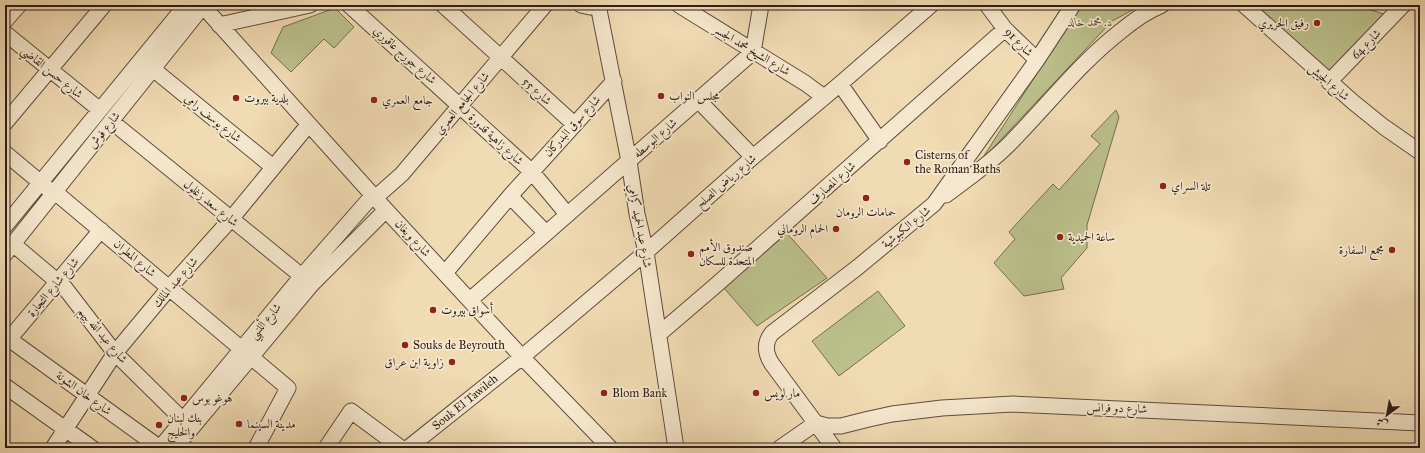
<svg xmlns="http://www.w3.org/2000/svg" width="1425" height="453" viewBox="0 0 1425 453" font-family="'IM FELL Great Primer',Amiri,serif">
	<rect width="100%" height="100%" fill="#f1dbb3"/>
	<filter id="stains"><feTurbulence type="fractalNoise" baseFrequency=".005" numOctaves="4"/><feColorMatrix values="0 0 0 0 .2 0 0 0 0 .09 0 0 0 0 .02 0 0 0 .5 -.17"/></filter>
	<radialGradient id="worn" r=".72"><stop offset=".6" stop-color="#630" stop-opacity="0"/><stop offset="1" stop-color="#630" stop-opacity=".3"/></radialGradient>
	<path fill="#bbc08b" stroke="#746e51" d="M1081 5H1142L1112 21 980 162Z
		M1251 5H1355L1387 15 1328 75Z
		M335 8 354 27 334 48 324 39 291 72 271 53 283 27Z
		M1116 110 1119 117 1087 225V248L1061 278 1064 289 1024 296 994 263 1015 239 1009 232 1053 184 1059 190 1100 144 1091 136Z
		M785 231 827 278 757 326 724 288Z
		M878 291 905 326 839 376 812 341Z"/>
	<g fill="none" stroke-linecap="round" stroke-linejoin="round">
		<g stroke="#5e4c3e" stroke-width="17">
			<path id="minor" d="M202 5 386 210 522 357 610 448
				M349 5 532 172 567 214
				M443 5 574 124
				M581 5 590 7 599 5
				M598 5 629 161 637 214 646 252 676 448
				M679 5 805 83 824 97
				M987 5 1005 29 1037 60
				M1244 5 1353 102 1384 127 1420 152
				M5 21 19 5
				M219 25 310 5
				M5 33 100 110
				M153 69 273 167
				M1329 82 1403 5
				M840 84 880 141
				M698 100 753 157
				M111 121 309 282
				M5 123 104 5
				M5 153 47 188
				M55 192 288 388 256 448
				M946 195C970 177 996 159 1016 137 1051 101 1081 62 1121 31 1133 21 1147 11 1162 5
				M510 196 546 233
				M375 198 402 174 545 5
				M5 226 186 5
				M13 244 65 288 115 353 189 426
				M5 254 203 6
				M445 273 510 196 614 81
				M470 300 753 52 761 5
				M659 334 715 286 1005 29
				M9 339 160 448
				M5 344 101 230
				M5 386 92 448
				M816 423 827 426H841L869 419 892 414 942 408 1013 404 1420 423
				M53 448 115 353 170 287 231 219 309 124
				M160 448 301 277 373 195
				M175 448 312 284 386 210
				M326 448 351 411 401 448
				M408 448 522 357 646 252 753 157 840 84 931 5
				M780 448 816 423
				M834 448 772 364C765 353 764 343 772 333L858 267 934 204 1037 60 1073 5"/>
		</g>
		<use href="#minor" stroke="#f6e8ce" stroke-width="15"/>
	</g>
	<g fill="#8f2418" stroke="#f6e8ce" stroke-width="1.5">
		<circle cx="1317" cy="23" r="4"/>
		<circle cx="661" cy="96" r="4"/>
		<circle cx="236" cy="98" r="4"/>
		<circle cx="374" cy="100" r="4"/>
		<circle cx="907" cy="162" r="4"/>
		<circle cx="1163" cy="186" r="4"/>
		<circle cx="866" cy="198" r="4"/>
		<circle cx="836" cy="229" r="4"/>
		<circle cx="1060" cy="237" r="4"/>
		<circle cx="1392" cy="250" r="4"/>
		<circle cx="691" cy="254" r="4"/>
		<circle cx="433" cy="310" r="4"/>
		<circle cx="405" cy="345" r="4"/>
		<circle cx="452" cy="362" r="4"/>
		<circle cx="604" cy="393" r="4"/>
		<circle cx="756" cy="393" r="4"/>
		<circle cx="184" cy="398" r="4"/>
		<circle cx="239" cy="424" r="4"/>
		<circle cx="159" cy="425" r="4"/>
	</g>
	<g text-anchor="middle" stroke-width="3.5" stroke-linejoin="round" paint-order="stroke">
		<g font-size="12" font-style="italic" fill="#584e3a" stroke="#f6e8ce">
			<text x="1090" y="26">د. محمد خالد</text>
		</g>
		<g font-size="12" fill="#2d1d17" stroke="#f6e8ce" text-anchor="start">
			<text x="1309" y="27" text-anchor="end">رفيق الحريري</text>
			<text x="669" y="100">مجلس النواب</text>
			<text x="244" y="102">بلدية بيروت</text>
			<text x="382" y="104">جامع العمري</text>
			<text x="915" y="159">Cisterns of<tspan x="915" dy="14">the Roman Baths</tspan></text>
			<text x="1171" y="190">تلة السراي</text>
			<text x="866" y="216" text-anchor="middle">حمامات الرومان</text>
			<text x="828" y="233" text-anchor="end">الحمام الروماني</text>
			<text x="1068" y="241">ساعة الحميدية</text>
			<text x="699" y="251">صندوق الأمم<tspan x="699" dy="14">المتحدة للسكان</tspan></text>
			<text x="1384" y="254" text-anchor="end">مجمع السفارة</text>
			<text x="441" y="314">أسواق بيروت</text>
			<text x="413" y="349">Souks de Beyrouth</text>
			<text x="444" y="366" text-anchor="end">زاوية ابن عراق</text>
			<text x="612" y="397">Blom Bank</text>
			<text x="764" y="397">مار لويس</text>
			<text x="192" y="402">هوغو بوس</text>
			<text x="167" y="422">بنك لبنان<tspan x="167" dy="14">والخليج</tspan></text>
			<text x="247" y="428">مدينة السينما</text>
		</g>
		<g font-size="12" fill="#2d1d17" stroke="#f6e8ce">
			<text transform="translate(1019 42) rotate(45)" y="4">شارع 91</text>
			<text transform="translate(1366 44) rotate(-46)" y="4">شارع 64</text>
			<text transform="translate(752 50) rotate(31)" y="4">شارع الشيخ محمد الجسر</text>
			<text transform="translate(405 55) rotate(42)" y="4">شارع جورج عاقوري</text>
			<text transform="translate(52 72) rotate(39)" y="4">شارع حسن القاضي</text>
			<text transform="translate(1329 82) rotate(41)" y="4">شارع الجيش</text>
			<text transform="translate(537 91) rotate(42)" y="4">شارع 55</text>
			<text transform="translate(462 103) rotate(-50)" y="4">شارع الجامع العمري</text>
			<text transform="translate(213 118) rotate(39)" y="4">شارع يوسف رامي</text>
			<text transform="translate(572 126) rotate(-48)" y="4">شارع سوق البدركان</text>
			<text transform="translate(104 130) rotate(-51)" y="4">شارع فوش</text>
			<text transform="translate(655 138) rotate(-41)" y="4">شارع البوسطه</text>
			<text transform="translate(496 139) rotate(43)" y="4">شارع زاهية قدورة</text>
			<text transform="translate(726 181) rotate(-41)" y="4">شارع رياض الصلح</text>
			<text transform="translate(832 183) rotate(-42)" y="4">شارع المصارف</text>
			<text transform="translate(211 203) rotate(39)" y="4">شارع سعد زغلول</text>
			<text transform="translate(640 226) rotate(79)" y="4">شارع عبد الحميد كرامي</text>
			<text transform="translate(906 227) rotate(-39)" y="4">شارع الكبوشية</text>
			<text transform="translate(413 238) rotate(47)" y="4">شارع ويغان</text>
			<text transform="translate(135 258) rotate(40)" y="4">شارع المطران</text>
			<text transform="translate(175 282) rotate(-49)" y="4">شارع عبد المالك</text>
			<text transform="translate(53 287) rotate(-50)" y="4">شارع شارع التجارة</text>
			<text transform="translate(265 321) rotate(-50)" y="4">شارع أللنبي</text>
			<text transform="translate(103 335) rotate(50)" y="4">شارع عبد الله بيهم</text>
			<text transform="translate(84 393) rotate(36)" y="4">شارع خان الشونة</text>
			<text transform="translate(465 402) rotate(-39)" y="4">Souk El Tawileh</text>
			<text transform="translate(1117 408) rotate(2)" y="4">شارع دو فرانس</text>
		</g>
	</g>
	<rect width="1425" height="453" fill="none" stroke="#f1dbb3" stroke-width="20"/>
	<rect x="6" y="6" width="1413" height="441" fill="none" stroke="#2d1d17" stroke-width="2"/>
	<rect x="10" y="10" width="1405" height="433" fill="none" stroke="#2d1d17"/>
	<g transform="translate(1387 415) rotate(212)" stroke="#f6e8ce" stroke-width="3" paint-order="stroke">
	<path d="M0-3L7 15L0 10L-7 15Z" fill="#2d1d17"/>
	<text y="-6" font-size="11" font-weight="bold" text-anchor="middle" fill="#2d1d17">ش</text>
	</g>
	<rect width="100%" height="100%" filter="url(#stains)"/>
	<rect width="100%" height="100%" fill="url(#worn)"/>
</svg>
